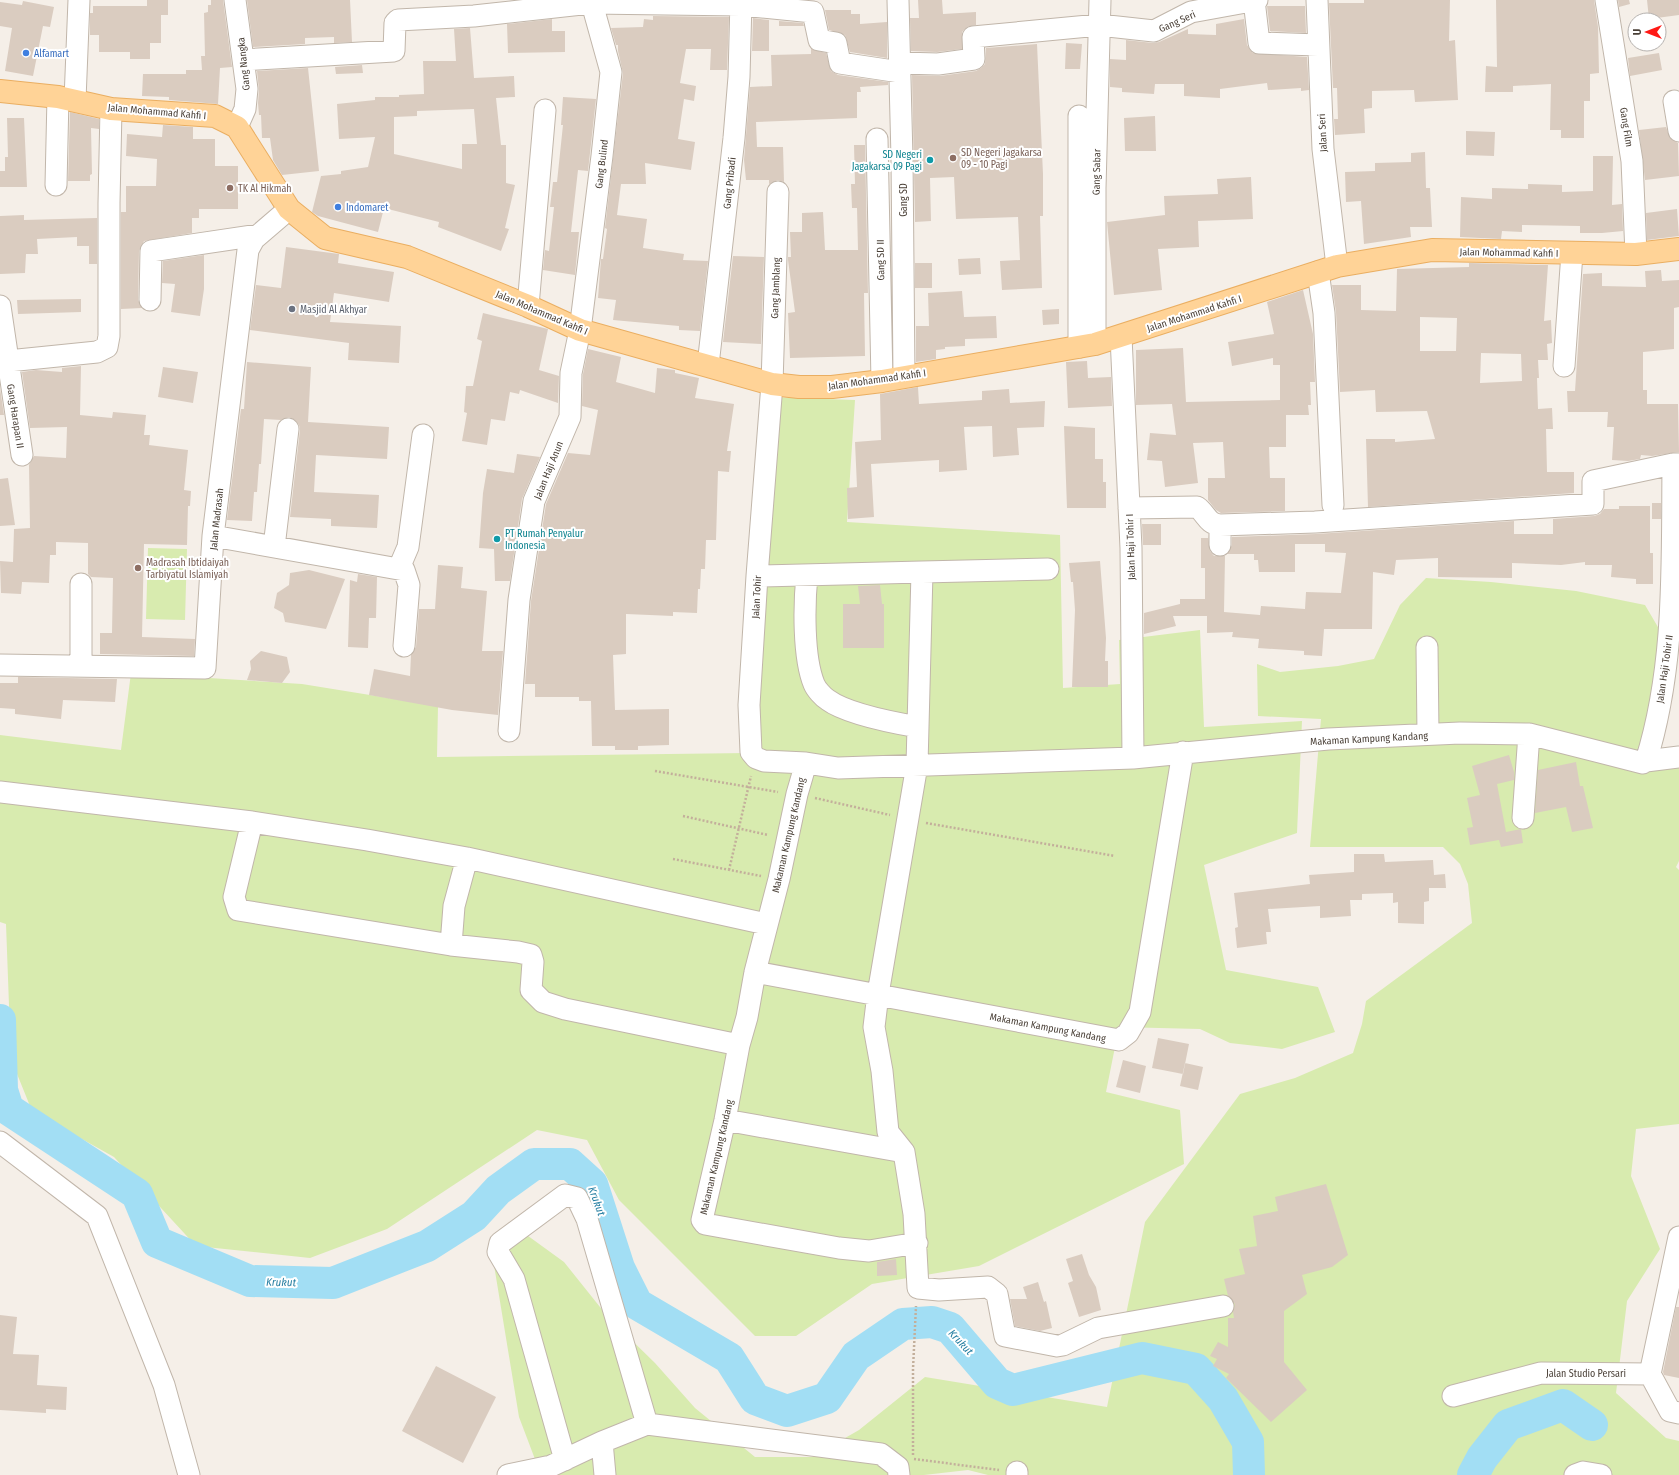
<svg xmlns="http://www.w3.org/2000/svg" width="1679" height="1475" viewBox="0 0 1679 1475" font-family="'Fira Sans Condensed',sans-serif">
	<rect width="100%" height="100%" fill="#f5efe8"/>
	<path fill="#d8ebaf" d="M767 397 855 400 847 522 1060 535 1063 688 1120 684 1119 640 1200 630 1204 727 1302 721 1297 833 1204 865 1226 970 1318 987 1335 1032 1282 1049 1230 1043 1200 1029 1119 1027 1106 1092 1180 1110 1184 1164 979 1266 872 1284 796 1336H755L619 1200 587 1140 537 1130 387 1229 310 1258 196 1246 114 1157 32 1111 11 1059 6 924 0 922V735L121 750 131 673 302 684 438 706 437 757 748 753Z
		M148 548 187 549 185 620 146 619Z
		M1426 578 1491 582 1576 591 1645 605 1672 651 1645 754 1679 767V861L1676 867 1679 870V1124L1636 1129 1631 1176 1660 1249 1627 1301 1616 1393 1666 1438 1679 1441V1475H988L968 1470 924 1475H541L519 1417 494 1265 524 1233 564 1262 608 1317 655 1363 695 1408 755 1457H812L859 1430 925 1377 1107 1407 1145 1222 1240 1094 1295 1078 1353 1053 1362 1024 1366 1001 1472 923 1468 884 1460 864 1443 847H1310L1321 719 1258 716 1257 664 1280 672 1338 666 1374 659 1400 605Z"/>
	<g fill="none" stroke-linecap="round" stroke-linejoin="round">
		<path stroke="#a2def4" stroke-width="32" d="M0 1020 2 1090 8 1109 137 1194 157 1242 250 1281 333 1283 427 1246 474 1216 498 1190 534 1164H570L592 1184 619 1268 637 1304 729 1358 755 1399 787 1411 827 1398 856 1356 903 1324 932 1322 950 1328 997 1383 1013 1390 1142 1358 1196 1369 1223 1399 1248 1442 1249 1475
			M1473 1475 1482 1458 1508 1425 1563 1405 1592 1425"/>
	</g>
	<path fill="#daccc0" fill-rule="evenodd" d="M147 0H168V15H161V43H150V59H130V52H99V35H90V13H93V6H147Z
		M211 0H223L232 67 220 68 218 104 169 100V97L142 96 143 74H186V70H202L201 56H205L204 13 208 12V5H211Z
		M247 0H350L352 42 334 43V37L305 38V44L253 47Z
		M918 0H942L943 14 976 12V25L967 27 962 32V49L937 52 911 51 910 18H919Z
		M1364 0H1450L1449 41 1455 40 1458 100 1415 102 1414 90 1372 91V108L1364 109 1365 133 1335 135 1334 119H1338L1337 88H1333L1329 3H1364Z
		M1496 0H1594L1598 27 1599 73 1590 74V101H1584V138H1561V130H1550L1551 84 1513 86V92H1485L1486 66 1497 67Z
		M1618 0H1629L1630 4 1619 7Z
		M1647 0H1679V15L1649 19Z
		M23 1 54 7 50 27 43 26 33 76 5 71 12 28 0 26V2L22 5Z
		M1267 6H1305L1306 33 1270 31Z
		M825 10H851V14H860V24L887 22V58L850 52 845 35 829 30Z
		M653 16 729 17 727 70H710L711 49H686L680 83 696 86 694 101 684 99 678 139 695 142 691 170 645 163 646 184H621L617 215 647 219 643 248 684 254 683 260 708 261 700 331 679 330V326L613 320 616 300 598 298 601 259H603L607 229 605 228 623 73 618 51V45H616L611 28 643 27 644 19 653 20Z
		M753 18 769 20V51H752Z
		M552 19V31H565V52L508 53 507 24Z
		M1244 19 1247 45 1253 53 1307 57 1309 90 1301 91V88L1268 90 1267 83 1220 89V98L1184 96V84H1155L1154 94 1122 92V88L1110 87V59L1126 60V40L1153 43 1159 42 1188 29V34L1216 35V24Z
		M779 21 803 23 804 26H779Z
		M470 28 474 78 514 76 515 97 496 98 501 145H506V183L515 185 505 228 509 229 501 251 438 227 439 222 384 208 378 232 318 216 312 212 321 176 341 174V171L368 167 375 137 339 139 337 104 375 100V97H399V95L424 94 423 61H456L454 29ZM474 109 477 144H462V169L394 154V117L417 116V111Z
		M1066 43 1082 44 1080 69H1065Z
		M1037 44 1043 174V216H1040L1042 288 1002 290 1000 261 1020 260 1018 217 956 219 954 177 930 178 931 221 915 222 912 75 940 76 976 71 981 68 985 64 986 48Z
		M811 49 826 53 831 71 838 75 888 82V85L860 87 861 92H857V118L756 122 757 147H783L784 182 778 180 769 184V180H746L744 160 750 87 772 86 771 55 811 54Z
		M1659 53 1662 70 1630 76 1628 58Z
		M362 65 363 73 336 74 335 67Z
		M308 68 319 171 282 175 273 160 270 138H262L261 115H259L258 103 259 90 257 71Z
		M563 97 596 99 588 171 578 170 571 232H579L575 275 543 270 545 250 549 251 554 207H550L553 182H557L563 125H561Z
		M70 112 99 119V129L91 128 92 174 90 175V181H68Z
		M1155 116 1156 151H1125L1124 118Z
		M7 118H24L27 187H0V171H5V157H8Z
		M163 125 193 127V139H215V166H238V209H199V218H192V233L144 241 139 251 138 300 142 308 121 309V212H126V186H156L157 159 126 156 127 134 162 137Z
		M1666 127 1670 138 1678 143 1679 176 1645 180 1639 130Z
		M1466 131 1495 132 1494 156 1466 155Z
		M854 145H865L868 293H864L865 356 790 358 788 313 795 312 788 260V257H791L790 232H802V213L823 212 825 250H858L857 208H852L851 184H855Z
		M1425 152 1426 188H1430L1432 227H1410L1411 237 1364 244 1361 201 1346 202 1345 172 1375 171V163L1411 162V153Z
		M1593 156H1613L1612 205 1622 204 1623 231 1602 233H1580V226L1522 225V232L1502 231 1501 239 1460 237 1461 197 1492 199V188L1528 189V184L1562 185V192L1593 191Z
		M1251 177 1253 219 1198 221 1199 247 1158 249 1162 290 1114 295 1107 222 1165 215 1164 196 1218 194 1217 179Z
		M1677 209 1679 236 1647 240 1646 213Z
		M24 215V220L97 218V264H89V246H77V237L37 239 38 254H26L25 273 0 274V216Z
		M286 247 339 254 338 263 394 272 389 302 334 293 330 322 401 326 399 363 348 360 349 343 250 330 256 285 281 288Z
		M204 255V289L200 316 171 312 175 284 162 283 163 261Z
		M733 256 764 257 761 344 723 342Z
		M980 258 981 274 959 275 958 259Z
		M915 263H932V288H915Z
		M1469 263 1548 265 1544 321 1551 320 1552 343 1547 344 1548 360H1538L1539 378H1537L1538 409 1552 408 1553 429H1546L1547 472H1574V493L1368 507 1366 439H1395V442L1435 439 1427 411 1376 412 1375 390 1340 392 1336 312 1332 285H1361V310L1396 311 1397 269 1469 267ZM1420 317 1457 318 1456 351H1420ZM1481 353 1521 354 1522 381 1480 383Z
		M1661 270 1662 281 1679 280V307L1674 308V349L1643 352V390H1647V404H1678L1679 452 1652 456 1641 455 1640 459 1628 461 1612 460 1614 427H1607L1608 412H1568L1567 391H1575L1583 274 1602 273V286L1646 287 1645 271Z
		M1303 290 1313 334 1315 382H1310L1311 405H1308L1309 415H1286V447H1269L1270 478H1285V511L1221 513 1216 510 1208 500V478H1225L1223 442 1193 443 1198 483 1165 487 1162 461 1147 460 1150 433 1176 435 1172 404 1136 405V350L1183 348 1186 402 1280 400V365H1273V358L1232 366 1228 342 1274 334 1267 302Z
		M962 291 964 317 996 316 997 338 965 339V346L945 347V349L936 350V359L916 362V326H929L928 293Z
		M81 299V312L18 314 17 300Z
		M1059 309V324L1043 325 1042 310Z
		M483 313 548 329 539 370 559 376 558 403 520 390 519 394 510 392 505 421 491 419 487 445 462 441 467 413 464 412 466 386H473L482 341 477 339Z
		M588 349 621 357 616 382 655 393 657 368 675 370V373L699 378 695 398 734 404 727 451H731L729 472 718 471 716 540H706L705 569H701L700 589H698L697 613 673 612V616L626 614V654L613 655 615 710 669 709V745L638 746V750H615V746H592L591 701H579V697H535V684H525L531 601 546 504 568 453 590 455 598 410 582 406 583 374Z
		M1087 361 1088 378 1111 377 1112 406 1068 408 1066 362Z
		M247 362 311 367 308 422 389 427 387 459 316 455 314 492 379 495 377 528 331 526V519L290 517 300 430 299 425 295 420 289 417 281 420 264 419 261 464H259L257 492H254L252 521 227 520 241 409H244Z
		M81 366 80 415 112 418 113 412 146 415 144 435H150L149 445 188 450 184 490 191 491 190 506H188L187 545 144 544 142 637 195 639 194 656 100 654V633H112L113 578 91 577 88 574V543L56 542V555H50L49 583 22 582 21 594 1 593 0 561 13 562 14 529 30 528 29 465 34 456 66 458 67 427 30 428 22 372 36 370 62 372V368Z
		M163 367 198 372 193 403 158 397Z
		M918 387 919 404 982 400V391L1009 389 1010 403 1045 401 1044 427 1017 428 1019 455 993 457 992 426 964 427 967 470 939 472V460L871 464 874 517 848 519 847 488 857 487 855 442 881 440 880 394Z
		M0 388 4 415H0Z
		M1064 426 1095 428V459H1103V482H1106V508H1067Z
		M517 454 540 457 522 499 510 581H495L494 549 479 548 483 493 487 469 514 473Z
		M8 478 15 525 0 526V479Z
		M1652 503H1661V519H1652Z
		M1619 506H1650V553H1653V584H1636V579L1611 577 1612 565H1585V562L1561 565 1512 563V578L1438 577V558L1396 560 1394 575 1373 572 1372 629H1324L1322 656 1304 655V651L1258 648 1259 639 1232 637 1233 632 1207 633V616H1173L1176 626 1144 634V613L1180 604V599H1205V568H1201V538H1208V534L1210 551 1214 556H1225L1224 612 1260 615 1261 606 1305 609 1306 592 1341 593 1346 553 1325 552V544H1295V572H1259L1258 560H1254V554H1227L1232 545V537L1316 534 1514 521V534H1553V519L1594 516 1600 514 1604 509H1619Z
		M1142 524H1161V545H1143Z
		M1100 561 1106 638 1105 661H1108V687H1072L1075 610 1073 582H1071L1069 563Z
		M438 565 463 567 461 588 487 591 482 651H503L498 715 452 710 369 695 374 669 410 676 411 655 416 647 419 609H435Z
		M309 570 345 579 326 629 285 622 283 613 274 608 277 593 289 585 290 573Z
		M358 574 377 577 376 618H369L368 648 348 647 350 580 357 582Z
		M880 585 882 604H884V648H843V604H860L858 586Z
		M261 651 287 657 290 672 282 683 247 680 251 669 250 661Z
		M18 677 117 679 115 702 63 700 61 719 15 714V709L0 708V683H18Z
		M1509 755 1514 772V780L1497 784 1506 832 1521 829 1523 843 1501 847 1499 840 1470 845 1467 828 1473 827 1467 798 1480 795 1472 766Z
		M1576 762 1580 786H1583L1593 828 1572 832 1566 807 1535 813 1538 770Z
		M1354 854H1384L1385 862 1433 860 1434 875 1445 874 1446 888H1429V901L1424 902V924L1398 923V902L1393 903V893L1362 894V900H1350L1351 916 1320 918V906L1268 909 1271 932H1266L1267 944 1237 948 1235 928 1238 927 1234 893 1310 884 1309 875 1354 872Z
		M1158 1038 1189 1044 1183 1074 1152 1068Z
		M1123 1060 1146 1066 1140 1093 1116 1087Z
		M1185 1063 1203 1067 1198 1090 1180 1086Z
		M1326 1184 1348 1255 1332 1267 1302 1275 1307 1294 1284 1311V1362L1307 1390 1271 1422 1226 1378 1229 1374 1213 1366 1217 1359 1210 1356 1218 1342 1228 1347V1318H1234L1233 1312 1235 1304 1228 1296 1224 1279 1245 1274 1239 1249 1257 1246 1253 1216 1278 1211 1275 1197Z
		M1082 1254 1089 1275 1096 1287 1101 1310 1079 1317 1068 1283 1073 1281 1066 1259Z
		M896 1259 897 1275 877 1276V1262Z
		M1038 1282 1044 1302 1046 1301 1052 1328 1040 1331 1015 1326 1010 1299H1027L1023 1287Z
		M1676 1307H1679V1378L1664 1375 1663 1372Z
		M0 1315 17 1317 13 1354 39 1355 37 1385 67 1387 66 1410 46 1409V1413L0 1410Z
		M436 1366 496 1397 463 1463 402 1431Z"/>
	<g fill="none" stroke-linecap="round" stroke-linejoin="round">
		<g stroke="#c1b6aa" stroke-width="23">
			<path id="minor" d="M235 0 247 89 245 109 237 127
				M898 0 902 158 904 376
				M1254 0 1259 43 1318 45
				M1317 0 1323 149 1337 266
				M1606 0 1632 161 1636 254
				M243 60 394 51 395 23 398 20 474 16 591 3 741 5 813 12 819 40 836 43 840 63 900 72
				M900 63 938 64 974 59 973 37 1099 25 1154 31 1191 12 1257 0
				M75 100 79 0
				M1674 101 1679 131
				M1079 116V347
				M877 139 882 381
				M56 185 58 97
				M778 192 772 384 757 576 749 705 751 752 756 758 764 761 806 763 838 768 1133 758 1328 739 1460 733 1529 734 1643 763 1646 761C1676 665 1672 563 1673 464H1679
				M1318 272 1324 313 1333 505
				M150 300 151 251 258 235
				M0 306 22 455
				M528 306 545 110
				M1121 337 1131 548 1133 758
				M1095 344V188L1100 0
				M8 361 97 352 107 347 109 336V203L111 109
				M708 365 734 138 739 77 741 0
				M1564 366 1572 253
				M1129 508 1197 507C1206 513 1207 524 1220 525L1315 522 1593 504V481L1673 464
				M1220 525V545
				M213 536 404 570 409 585 404 646
				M274 547 288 429
				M399 568 408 547 423 435
				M922 572 1048 569
				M807 575C804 604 803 657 814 684 816 689 823 697 828 700 847 714 895 723 918 727
				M757 576 922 572 917 765 878 994 874 1027 882 1071 888 1132 904 1152 914 1214 918 1288 939 1290 988 1287 997 1294 1005 1336 1057 1346 1063 1345 1098 1328 1223 1306
				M81 584V666
				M1427 647 1428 734
				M0 665 205 668 213 536 248 250 254 239 289 209
				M509 731 519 600 534 501 570 417 571 373 580 330 602 156 611 72 591 0
				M1646 761 1679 757
				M806 763 797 794 779 879 755 972 747 1017 739 1045 725 1120 702 1220 705 1224 839 1248 869 1251 917 1243
				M0 792 252 822 367 840 467 858 766 924
				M1523 818 1529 734
				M252 822 234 897 238 910 451 945
				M467 858 454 906 451 945 518 952 531 955 533 962 531 990 543 1002 565 1009 739 1045
				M755 972 1119 1040 1128 1033 1140 1012 1183 752
				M725 1120 904 1152
				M0 1142 97 1216 164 1385 189 1475
				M1650 1374 1679 1237
				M1453 1396 1541 1373 1650 1374 1670 1411 1679 1413
				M602 1442 605 1475
				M565 1460 514 1279 498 1252 500 1243 565 1195 577 1198 587 1219 647 1424
				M508 1475 551 1466 602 1442 647 1424 881 1454 898 1467 899 1475
				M1017 1475V1472
				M1575 1475 1583 1472 1601 1475"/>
		</g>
		<g stroke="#eaae61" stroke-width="24">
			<path id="major" d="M0 91 58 97 111 109 215 116 237 127 289 209 325 238 407 257 528 306 580 330 772 384 799 387H832L882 381 1095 344 1337 266 1432 250 1636 254 1679 249"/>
		</g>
		<path stroke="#c3af9b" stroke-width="2.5" stroke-dasharray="2 2" stroke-linecap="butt" d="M655 771 778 792
			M815 798 890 815
			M683 816 768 835
			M926 823 1115 856
			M673 859 761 876
			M729 870 751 776
			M913 1455V1369L916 1306
			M914 1459 999 1470"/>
		<use href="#minor" stroke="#fff" stroke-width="21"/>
		<use href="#major" stroke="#ffd397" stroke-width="22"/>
	</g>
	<g fill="#3f7fe0" stroke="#fff" stroke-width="1.5">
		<circle cx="26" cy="53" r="4"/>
		<circle cx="338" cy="207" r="4"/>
	</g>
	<g fill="#8d6e63" stroke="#fff" stroke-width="1.5">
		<circle cx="953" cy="158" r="4"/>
		<circle cx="230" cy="188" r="4"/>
		<circle cx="138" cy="568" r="4"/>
	</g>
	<g fill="#0f9aa8" stroke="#fff" stroke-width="1.5">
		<circle cx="930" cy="160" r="4"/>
		<circle cx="497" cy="539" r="4"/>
	</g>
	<circle fill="#6b7280" stroke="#fff" stroke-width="1.5" cx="292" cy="309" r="4"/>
	<g text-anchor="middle" stroke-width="4" stroke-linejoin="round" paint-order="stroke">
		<g font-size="10" fill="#493f36" stroke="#fff">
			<text transform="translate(1177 21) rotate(-24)" y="4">Gang Seri</text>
			<text transform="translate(243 64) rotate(-96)" y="4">Gang Nangka</text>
			<text transform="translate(157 111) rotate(5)" y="4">Jalan Mohammad Kahfi I</text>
			<text transform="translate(1627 127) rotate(81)" y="4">Gang Film</text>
			<text transform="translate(1322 133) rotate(-93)" y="4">Jalan Seri</text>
			<text transform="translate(601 164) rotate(-83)" y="4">Gang Bulind</text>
			<text transform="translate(1096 172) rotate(-89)" y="4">Gang Sabar</text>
			<text transform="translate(729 183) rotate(-84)" y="4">Gang Pribadi</text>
			<text transform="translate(903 200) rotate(-90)" y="4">Gang SD</text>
			<text transform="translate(1509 252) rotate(1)" y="4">Jalan Mohammad Kahfi I</text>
			<text transform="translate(880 260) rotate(-91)" y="4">Gang SD II</text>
			<text transform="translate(775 288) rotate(-88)" y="4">Gang Jamblang</text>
			<text transform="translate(542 312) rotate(23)" y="4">Jalan Mohammad Kahfi I</text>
			<text transform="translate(1194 313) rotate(-18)" y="4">Jalan Mohammad Kahfi I</text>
			<text transform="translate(877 379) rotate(-8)" y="4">Jalan Mohammad Kahfi I</text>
			<text transform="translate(16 416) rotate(81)" y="4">Gang Harapan II</text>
			<text transform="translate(548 470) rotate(-68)" y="4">Jalan Haji Anun</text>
			<text transform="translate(216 519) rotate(-84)" y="4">Jalan Madrasah</text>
			<text transform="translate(1130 547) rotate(-92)" y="4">Jalan Haji Tohir I</text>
			<text transform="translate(756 597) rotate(-87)" y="4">Jalan Tohir</text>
			<text transform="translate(1664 669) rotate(-82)" y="4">Jalan Haji Tohir II</text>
			<text transform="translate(1369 738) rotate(-3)" y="4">Makaman Kampung Kandang</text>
			<text transform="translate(788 835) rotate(-77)" y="4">Makaman Kampung Kandang</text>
			<text transform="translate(1048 1027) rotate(11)" y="4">Makaman Kampung Kandang</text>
			<text transform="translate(716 1157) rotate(-77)" y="4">Makaman Kampung Kandang</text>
			<text x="1586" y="1377">Jalan Studio Persari</text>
		</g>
		<g font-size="10" fill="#366cbe" stroke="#fff" text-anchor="start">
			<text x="34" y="57">Alfamart</text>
			<text x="346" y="211">Indomaret</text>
		</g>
		<g font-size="10" fill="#785e54" stroke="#fff" text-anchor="start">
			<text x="961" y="156">SD Negeri Jagakarsa<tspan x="961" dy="12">09 - 10 Pagi</tspan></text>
			<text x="238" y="192">TK Al Hikmah</text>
			<text x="146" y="566">Madrasah Ibtidaiyah<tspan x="146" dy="12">Tarbiyatul Islamiyah</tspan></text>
		</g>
		<g font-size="10" fill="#0d838f" stroke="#fff" text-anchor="end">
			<text x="922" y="158">SD Negeri<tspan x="922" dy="12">Jagakarsa 09 Pagi</tspan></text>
			<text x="505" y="537" text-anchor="start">PT Rumah Penyalur<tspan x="505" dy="12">Indonesia</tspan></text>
		</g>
		<g font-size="10" fill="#5b616d" stroke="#fff" text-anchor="start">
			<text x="300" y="313">Masjid Al Akhyar</text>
		</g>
		<g font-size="11" font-style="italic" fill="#257ea1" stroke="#fff">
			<text transform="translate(597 1201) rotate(70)" y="4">Krukut</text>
			<text transform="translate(281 1282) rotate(1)" y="4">Krukut</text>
			<text transform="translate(961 1342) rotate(47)" y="4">Krukut</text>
		</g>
	</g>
	<g transform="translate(1647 32) rotate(270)"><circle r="19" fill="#ffffff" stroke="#b6b2af"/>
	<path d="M0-3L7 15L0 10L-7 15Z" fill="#ff1915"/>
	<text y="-6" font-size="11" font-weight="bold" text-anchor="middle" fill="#493f36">U</text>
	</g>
</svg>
